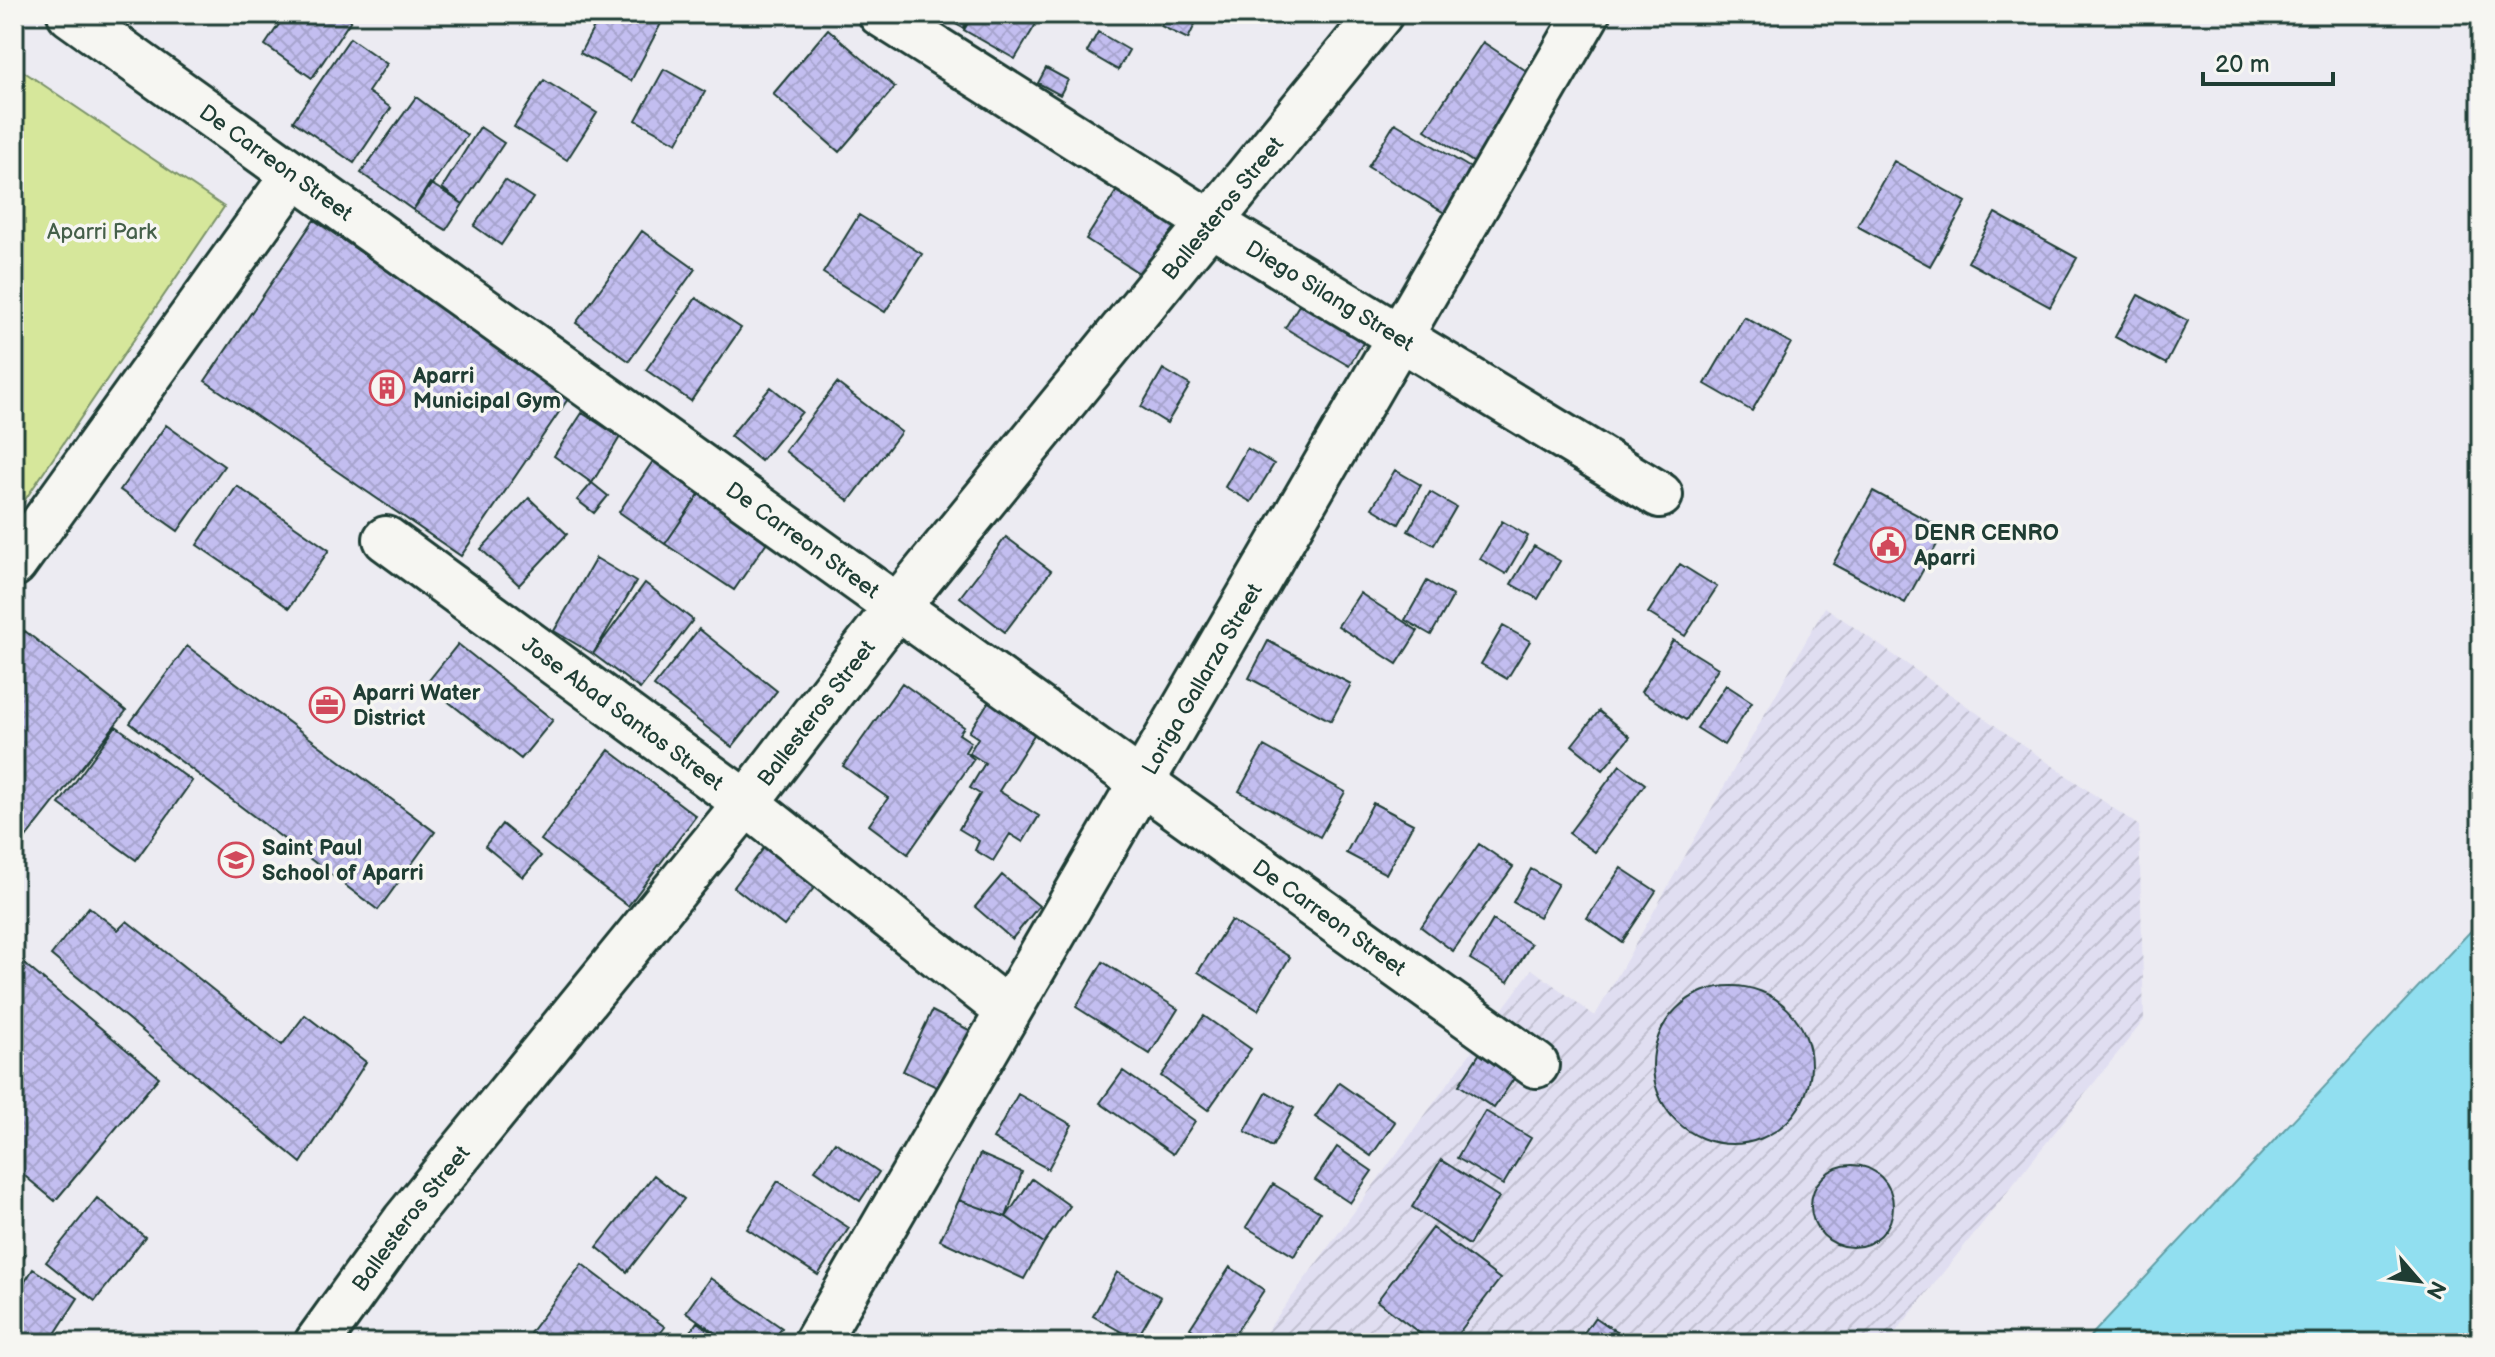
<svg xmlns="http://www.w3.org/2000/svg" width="2495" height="1357" viewBox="0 0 2495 1357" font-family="'Balsamiq Sans',sans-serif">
	<defs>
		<pattern id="industrial-furrows" width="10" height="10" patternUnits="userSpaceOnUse" patternTransform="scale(2)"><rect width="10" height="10" fill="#e0def1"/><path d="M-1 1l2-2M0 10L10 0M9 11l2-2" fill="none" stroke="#c0bfcf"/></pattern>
		<pattern id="building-cross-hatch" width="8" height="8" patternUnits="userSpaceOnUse" patternTransform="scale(2)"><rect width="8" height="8" fill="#c3bef0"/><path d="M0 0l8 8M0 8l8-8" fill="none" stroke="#a7a4ce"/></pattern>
	</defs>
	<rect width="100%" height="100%" fill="#ecebf2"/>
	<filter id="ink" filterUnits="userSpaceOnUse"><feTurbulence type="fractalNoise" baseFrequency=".0125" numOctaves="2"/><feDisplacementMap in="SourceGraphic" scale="16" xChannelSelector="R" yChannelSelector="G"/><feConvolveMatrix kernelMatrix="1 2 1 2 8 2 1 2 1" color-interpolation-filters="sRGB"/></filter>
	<g filter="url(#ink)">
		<path fill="url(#industrial-furrows)" d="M1825 607 2139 826 2144 1020 1887 1343H1258L1532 969 1595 1016Z"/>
		<path fill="#d6e79b" stroke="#7a9268" stroke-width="2" d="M14 65 224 207 14 516Z"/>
		<path fill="#91dff0" stroke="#639ea5" stroke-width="2" d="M2481 920V1343H2084Z"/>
		<path fill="url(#building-cross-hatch)" stroke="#1f3d34" stroke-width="2" d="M286 14H341L351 20 312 78 265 45Z
			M601 14H666L631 81 580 53Z
			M937 14H972L963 28Z
			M973 14H1031L1039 19 1015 59 964 30Z
			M1167 14H1200L1188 39 1161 26Z
			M828 29 895 87 839 152 773 94Z
			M1098 32 1129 50 1118 70 1087 52Z
			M350 38 387 64 368 92 391 108 354 163 293 121Z
			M1483 42 1534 76 1476 164 1425 130Z
			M1046 68 1068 80 1060 95 1038 83Z
			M664 69 705 92 677 143 636 120Z
			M544 80 597 113 567 160 514 127Z
			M416 97 467 135 413 210 361 173Z
			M1395 123 1474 170 1448 215 1368 167Z
			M480 127 504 143 463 204 442 188Z
			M1894 161 1966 202 1930 266 1857 226Z
			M505 180 533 198 501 245 474 226Z
			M430 183 463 204 446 230 413 210Z
			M1119 187 1189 232 1156 284 1086 239Z
			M1995 213 2077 258 2050 307 1968 262Z
			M859 215 922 254 885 312 823 273Z
			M314 220 570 396 461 556 205 381Z
			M642 231 695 269 629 361 576 323Z
			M2138 295 2188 321 2166 364 2115 337Z
			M696 298 741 328 691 401 646 370Z
			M1302 300 1366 338 1349 366 1285 328Z
			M1744 317 1791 343 1752 411 1705 384Z
			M1163 369 1190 385 1167 423 1141 407Z
			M837 383 901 432 849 501 785 451Z
			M771 387 802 412 761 461 730 436Z
			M582 413 620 437 592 483 554 456Z
			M166 425 224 466 178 531 120 490Z
			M1247 448 1274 464 1251 502 1225 487Z
			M653 461 700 493 665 544 619 512Z
			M1395 470 1421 485 1399 524 1372 508Z
			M592 483 608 496 594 513 577 500Z
			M237 486 329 550 289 608 197 545Z
			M1873 491 1945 530 1905 603 1833 564Z
			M1430 492 1456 507 1434 545 1408 531Z
			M700 493 769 539 734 590 665 544Z
			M529 498 567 534 519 585 481 549Z
			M1502 521 1528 536 1506 574 1480 559Z
			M1006 537 1051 571 1005 632 960 597Z
			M1534 546 1560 561 1538 599 1511 584Z
			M596 558 636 582 593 654 554 631Z
			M1680 564 1717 587 1685 636 1648 613Z
			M1427 581 1453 596 1431 635 1405 620Z
			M645 583 693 620 640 689 593 654Z
			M1360 593 1418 631 1397 664 1338 626Z
			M1503 626 1530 641 1507 679 1481 664Z
			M699 629 777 691 732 747 654 686Z
			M25 631 126 711 14 853V645Z
			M1673 640 1718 668 1686 720 1641 692Z
			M1268 641 1351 684 1331 721 1249 678Z
			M458 644 553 720 521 759 426 684Z
			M187 646 435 832 378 910 130 723Z
			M902 683 964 727 959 734 971 742 965 752 974 759 908 854 869 825 888 798 843 766Z
			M1726 685 1752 702 1724 745 1697 728Z
			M989 701 1037 730 999 791 1039 816 1023 842 1010 834 993 861 975 850 979 841 959 829 980 794 970 788 985 763 969 753 978 738 969 732Z
			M1599 711 1630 737 1603 770 1572 745Z
			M116 726 192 781 136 860 59 804Z
			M1264 746 1345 792 1320 837 1239 791Z
			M609 750 696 816 628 906 541 840Z
			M1620 765 1645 784 1595 852 1569 833Z
			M1373 803 1413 824 1386 874 1346 853Z
			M502 824 541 856 523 877 485 846Z
			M767 844 817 884 784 926 734 887Z
			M1479 844 1513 867 1453 951 1421 927Z
			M1621 868 1656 891 1622 942 1587 918Z
			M1531 869 1558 884 1539 917 1513 902Z
			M1002 875 1039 906 1012 939 975 907Z
			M89 907 118 930 127 921 282 1045 305 1015 366 1062 301 1163 51 955Z
			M1231 920 1290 957 1258 1010 1198 972Z
			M1493 920 1531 944 1508 982 1470 959Z
			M14 955 159 1077 55 1201 14 1167Z
			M1103 962 1178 1009 1150 1054 1076 1007Z
			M1653 1065a79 79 0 1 1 158 0a79 79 0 1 1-158 0Z
			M932 1011 975 1033 947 1092 903 1071Z
			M1204 1016 1251 1049 1208 1110 1161 1076Z
			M1480 1053 1515 1077 1494 1108 1459 1085Z
			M1123 1071 1195 1121 1173 1154 1100 1103Z
			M1339 1083 1395 1122 1371 1156 1315 1117Z
			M1267 1092 1294 1108 1272 1147 1245 1131Z
			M1018 1094 1072 1125 1048 1169 993 1139Z
			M1485 1111 1531 1138 1503 1185 1457 1158Z
			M835 1142 879 1172 860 1201 815 1170Z
			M1337 1147 1372 1171 1350 1203 1315 1180Z
			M980 1154 1022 1172 1006 1217 959 1200Z
			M1441 1160 1499 1197 1469 1245 1412 1207Z
			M1811 1206a41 41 0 1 1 82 0a41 41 0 1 1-82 0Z
			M654 1175 684 1199 627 1272 597 1247Z
			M1032 1179 1070 1206 1044 1243 1006 1217Z
			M778 1181 849 1228 818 1275 747 1229Z
			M1273 1184 1320 1212 1294 1256 1246 1227Z
			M97 1198 145 1237 95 1301 46 1262Z
			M959 1200 1006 1217 1044 1243 1024 1279 940 1240Z
			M1432 1228 1500 1279 1451 1343H1433L1377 1301Z
			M14 1247 26 1254 14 1272Z
			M582 1264 665 1327 653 1343H544L530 1333Z
			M1230 1267 1264 1290 1229 1343H1211L1190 1328Z
			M33 1269 78 1298 49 1343H14V1299Z
			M1117 1272 1161 1297 1136 1340 1093 1316Z
			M710 1278 782 1328 771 1343H730L686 1312Z
			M1595 1317 1633 1343H1577Z
			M697 1322 727 1343H683Z"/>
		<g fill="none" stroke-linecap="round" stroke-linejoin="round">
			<g stroke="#1f3d34" stroke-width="50">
				<g id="minor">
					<path id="s1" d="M70 14 1536 1065"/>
					<path id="s2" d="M881 14 1211 223 1660 495"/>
					<path id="s3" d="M386 539 746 803 1008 1011"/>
					<path d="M14 564 293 176"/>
					<path id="s4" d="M317 1343 405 1221 746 803 896 608 1380 14"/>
				</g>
			</g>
			<g stroke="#1f3d34" stroke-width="50">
				<g id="major">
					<path id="s5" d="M816 1343 1587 14"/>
				</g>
			</g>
			<use href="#minor" stroke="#f6f6f2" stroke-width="44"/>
			<use href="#major" stroke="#f6f6f2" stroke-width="44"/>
		</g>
	</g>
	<defs>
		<g id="building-ring" transform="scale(1.8)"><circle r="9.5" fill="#f6f6f2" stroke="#d1495b" stroke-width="1.5"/><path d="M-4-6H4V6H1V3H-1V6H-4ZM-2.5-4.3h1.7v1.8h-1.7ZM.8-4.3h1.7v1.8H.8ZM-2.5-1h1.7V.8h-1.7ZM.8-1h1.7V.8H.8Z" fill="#d1495b"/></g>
		<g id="civic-ring" transform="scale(1.8)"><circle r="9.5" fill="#f6f6f2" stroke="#d1495b" stroke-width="1.5"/><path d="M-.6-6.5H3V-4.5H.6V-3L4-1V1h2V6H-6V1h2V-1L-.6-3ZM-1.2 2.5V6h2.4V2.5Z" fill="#d1495b"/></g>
		<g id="office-ring" transform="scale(1.8)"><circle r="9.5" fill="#f6f6f2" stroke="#d1495b" stroke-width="1.5"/><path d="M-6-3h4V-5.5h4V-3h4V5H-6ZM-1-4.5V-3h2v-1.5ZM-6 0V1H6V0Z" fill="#d1495b"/></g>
		<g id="school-ring" transform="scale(1.8)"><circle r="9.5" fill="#f6f6f2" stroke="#d1495b" stroke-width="1.5"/><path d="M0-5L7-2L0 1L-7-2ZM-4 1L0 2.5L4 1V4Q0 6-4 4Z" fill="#d1495b"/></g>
	</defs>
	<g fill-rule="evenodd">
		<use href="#building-ring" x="387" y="388"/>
		<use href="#civic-ring" x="1888" y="545"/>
		<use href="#office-ring" x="327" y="705"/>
		<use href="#school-ring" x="236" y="860"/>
	</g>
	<g text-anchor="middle" stroke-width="7" stroke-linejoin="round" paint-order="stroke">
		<g font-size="22" fill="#1f3d34" stroke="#f6f6f2">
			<text dy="8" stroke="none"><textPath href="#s1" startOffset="254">De Carreon Street</textPath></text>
			<text dy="8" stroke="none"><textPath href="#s4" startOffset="1452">Ballesteros Street</textPath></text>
			<text dy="8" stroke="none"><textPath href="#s2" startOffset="530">Diego Silang Street</textPath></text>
			<text dy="8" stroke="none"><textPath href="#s1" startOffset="902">De Carreon Street</textPath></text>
			<text dy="8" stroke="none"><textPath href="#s5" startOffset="768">Loriga Gallarza Street</textPath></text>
			<text dy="8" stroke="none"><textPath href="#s3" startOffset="294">Jose Abad Santos Street</textPath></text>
			<text dy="8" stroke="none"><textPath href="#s4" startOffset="804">Ballesteros Street</textPath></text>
			<text dy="8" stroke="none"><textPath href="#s1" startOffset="1550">De Carreon Street</textPath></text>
			<text dy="8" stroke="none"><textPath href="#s4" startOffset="156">Ballesteros Street</textPath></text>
		</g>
		<g font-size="22" fill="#445f49" stroke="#f6f6f2">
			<text x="102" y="239">Aparri Park</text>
		</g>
		<g font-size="22" font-weight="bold" fill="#1f3d34" stroke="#f6f6f2" text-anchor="start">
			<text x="413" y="383">Aparri<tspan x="413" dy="25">Municipal Gym</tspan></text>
			<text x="1914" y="540">DENR CENRO<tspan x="1914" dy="25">Aparri</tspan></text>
			<text x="353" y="700">Aparri Water<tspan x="353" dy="25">District</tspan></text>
			<text x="262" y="855">Saint Paul<tspan x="262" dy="25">School of Aparri</tspan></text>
		</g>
	</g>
	<rect width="2495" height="1357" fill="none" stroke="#f6f6f2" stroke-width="48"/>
	<rect x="24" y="24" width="2447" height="1309" fill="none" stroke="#1f3d34" stroke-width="3" filter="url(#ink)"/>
	<g transform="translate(2419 1281) rotate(118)" stroke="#f6f6f2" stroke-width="6" paint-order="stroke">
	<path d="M0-6L14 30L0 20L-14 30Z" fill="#1f3d34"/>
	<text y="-12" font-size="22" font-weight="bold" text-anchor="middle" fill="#1f3d34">N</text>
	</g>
	<path d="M2203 72v12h130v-12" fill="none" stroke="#1f3d34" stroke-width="4"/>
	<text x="2215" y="72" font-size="24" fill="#1f3d34" stroke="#f6f6f2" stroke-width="6" paint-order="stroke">20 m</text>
</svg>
